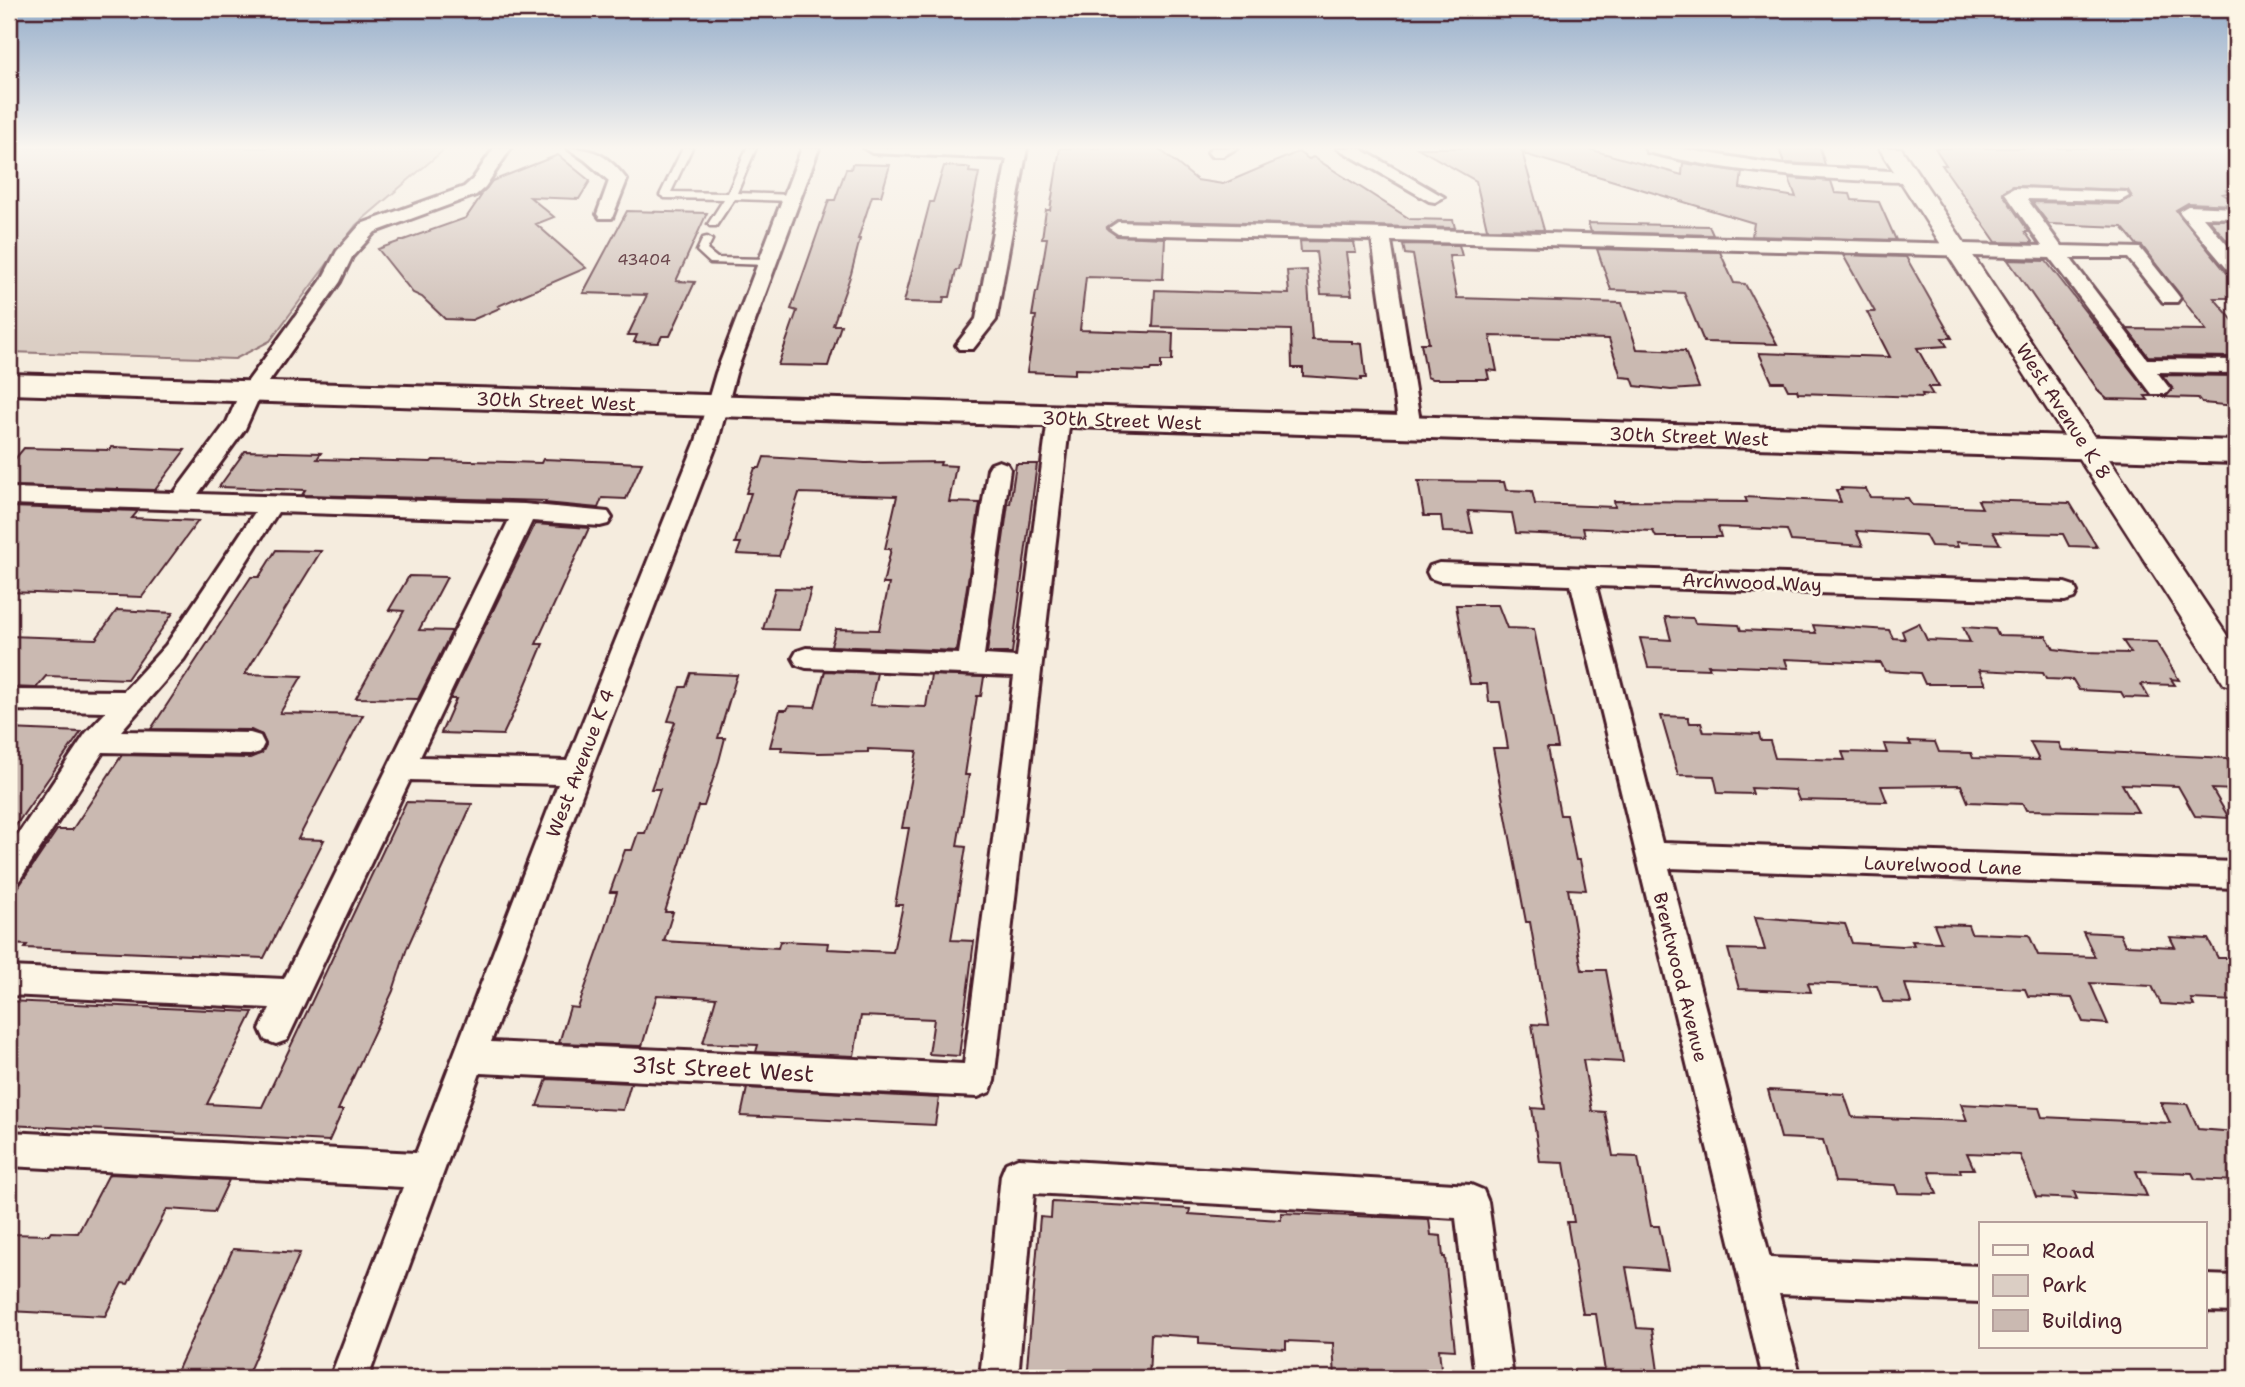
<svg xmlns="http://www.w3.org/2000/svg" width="2245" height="1387" viewBox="0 0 2245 1387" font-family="'Shantell Sans',sans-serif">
	<rect width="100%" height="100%" fill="#f5ecde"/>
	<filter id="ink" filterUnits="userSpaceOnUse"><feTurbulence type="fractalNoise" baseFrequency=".0143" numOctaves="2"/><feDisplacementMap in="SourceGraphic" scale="14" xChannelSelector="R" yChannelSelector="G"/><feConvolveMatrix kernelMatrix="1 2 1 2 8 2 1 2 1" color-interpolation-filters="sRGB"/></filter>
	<g filter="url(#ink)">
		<path fill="#dbcec4" stroke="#927678" stroke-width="2" d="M9 148H446L356 225 270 341 235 359 9 352Z"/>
		<path fill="#cab9b1" stroke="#4a1f2b" stroke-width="2" d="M1060 148H1158L1197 180 1223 184 1298 152 1309 159 1313 157 1410 219 1453 220 1455 228 1117 220 1107 227 1117 236 1165 238 1163 279 1086 277 1080 330 1173 333 1172 361H1161V369H1151L1150 371 1075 369V374L1027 372 1036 316H1032L1036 292H1038L1047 238H1042L1046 210H1050Z
			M1418 148H1521L1544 230 1487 229 1476 181Z
			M1525 148H1585L1682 175 1683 163 1742 172 1740 188 1796 197 1789 178 1831 181 1835 193 1850 194 1852 200 1879 202 1896 240 1752 236 1754 223 1524 154Z
			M1779 148H1820L1825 165 1784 163Z
			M1935 148H2236V188L2227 190 2231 192 2223 194 2236 202V205L2188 203 2176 210 2227 273 2236 275V298H2214L2236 324V357L2148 356 2127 329 2206 330 2142 246 2137 245 2122 227 2049 224 2032 202 2120 204 2132 197 2128 190 2013 186 2004 191 2003 194 2029 232H2025L2033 243 1996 242 1942 165H1946Z
			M558 155 590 181 579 199 530 197 554 217 536 224 586 268 498 306 500 308 472 320 445 319 422 297 413 293 378 249 466 218 481 196H479L492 181Z
			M852 164 890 165 881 196H872L858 239H860L851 274 833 325H841L828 366 778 365 797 311 791 309 829 200H835L846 169H851Z
			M944 166 966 167 970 168 969 172 979 173 959 270H956L950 297H944L943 303 904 302 930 202H933Z
			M627 211 707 213 676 281 695 282 670 336H662L658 343 634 342 637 335H628L647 295 583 293Z
			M2209 220H2236V251Z
			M1588 223 1709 226 1713 235 1591 232Z
			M1300 241 1354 242 1356 253H1346L1352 295 1321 294 1316 252H1301Z
			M1403 244 1459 245 1462 256H1449L1457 298 1622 303 1637 349 1685 351 1699 388 1671 390 1635 386 1632 378 1621 377 1609 339 1490 336 1497 371 1487 370 1489 379H1432L1427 377 1421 343H1429L1413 255 1405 254Z
			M1597 249 1720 252 1734 283 1745 284 1777 344 1704 342 1684 293 1611 290Z
			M1843 255 1906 257 1952 338H1942L1947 346 1917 348 1939 387H1928L1933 395 1922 394 1923 397 1798 393 1797 390H1788L1784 382H1772L1759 353 1890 357 1867 312H1875Z
			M2008 260 2046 261 2151 396H2145L2148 400 2107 399 2100 393Z
			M1307 270 1312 340 1352 341V343L1362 344 1366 378H1361V380L1303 376V368H1292L1291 330 1153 327 1155 290 1289 294 1287 271Z
			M2162 375 2236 376V406L2202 403 2198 398 2165 397 2173 389Z
			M111 447 185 450 155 490 9 486V466L24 448 109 450Z
			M245 451 321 453 317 459 431 462 433 460 541 463 543 459 642 463 626 499 602 498 598 508 545 503 546 501 302 495 305 490 219 487Z
			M764 457 865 463 941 462 940 465 956 466 949 502 980 503 957 651 831 646 836 629 879 630 889 584H883L891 549H885L897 496 799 493 779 556 737 554 741 543H735L751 493H746L755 468H760Z
			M1016 464H1037L1012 653H987L1008 504H1010Z
			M1418 481 1504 482 1506 490 1532 491 1535 504 1615 507 1614 501 1747 502 1745 497 1841 502 1836 490H1842L1841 488 1866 489 1870 497 1908 498 1912 505 1982 508 1978 500 2070 503 2097 547 2069 546 2063 534 1993 532 2000 544 1956 542 1958 547 1931 546 1925 535 1856 531 1863 546 1791 541 1787 530 1718 527 1721 537H1656L1653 531 1583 528 1585 536 1516 533 1512 513 1468 511 1473 533 1443 532 1441 516H1424Z
			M9 507 138 511 132 518 198 521 142 597 9 592Z
			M535 524 589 528 536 644H543L518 703 503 735 441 733 456 699H450Z
			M276 550 321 551 245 674 302 676 280 713 363 715 298 839 324 840 264 958 25 948 27 945 9 944V901L57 830H72L122 755 250 758 262 753 266 745 262 735 251 730 151 729 251 577H259Z
			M409 576 447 577 419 630 452 631 418 699 356 698 404 611 389 610Z
			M775 588 811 589 800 630 763 629Z
			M1456 605H1498L1507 628 1534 629 1558 748H1547L1560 815H1567L1576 860H1580L1586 890 1568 889 1582 970H1606L1623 1062 1583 1060 1592 1111 1605 1112 1613 1156 1638 1157 1651 1226H1659L1668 1270 1626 1267 1637 1328 1652 1329 1659 1378H1606L1596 1314H1583L1567 1222H1574L1564 1163 1540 1162 1532 1108 1545 1109 1532 1024 1548 1025 1530 922H1526L1493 748H1508L1500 702H1489L1487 684H1470Z
			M117 610 173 613 127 679 46 676 36 688 9 687V636L96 639Z
			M1665 617 1693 618 1695 623 1739 625 1741 630 1816 633 1813 625 1889 630 1893 638 1905 639 1902 631 1919 623 1927 640 1970 642 1963 627 1995 629 1998 635 2046 636 2054 649 2079 652 2131 653 2123 641 2156 642 2179 680 2171 679 2175 685 2141 684 2149 698 2124 697 2121 692 2079 690 2073 680 2046 679 2043 673 1979 670 1986 684H1925L1920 673 1885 671 1881 663 1785 659 1788 668 1708 665 1710 669 1648 667 1640 638 1671 640Z
			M825 671 877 673 870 705 926 707 931 675 984 677 981 696H977L965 775H969L957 846 966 847 951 940 974 941 959 1056 929 1054 934 1019 861 1016 854 1056 756 1052 758 1045 703 1043 716 998 657 995 642 1046 559 1043 570 1007 578 1008 604 934 617 892H610L625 850H632L638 833H645L660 789H651L675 722 668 721 680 687H686L691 673 737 675 718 738H725L719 761 704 806H698L665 912H673L664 941 778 948 780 941 828 943 827 949 893 952 903 905H895L909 828H902L917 751 868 749V752L818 753 781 751 782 747H770L780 710H787L789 706 815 707Z
			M1661 716 1688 717 1690 723H1701L1704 732 1759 734 1761 741H1770L1775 758 1845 760 1842 752 1887 753 1884 744 1911 745 1909 741 1935 742 1939 752 1971 753 1973 758 2039 760 2030 742 2059 743 2062 750 2227 758 2236 773V790L2212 789 2229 818 2195 816 2178 786 2122 784 2138 812 2026 810 2023 804 1968 802 1961 785 1881 786 1887 802 1799 800 1795 790 1751 788 1753 794 1718 793 1714 776 1678 775Z
			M9 729 81 732 9 835Z
			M406 802 472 804 407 948 393 991 338 1110H343L329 1141 9 1125V1001L253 1012 207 1104 262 1107Z
			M1755 917 1845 924 1852 943 1902 946 1914 945 1912 941 1941 942 1934 924 1968 925 1971 933 2029 935 2038 955 2095 957 2083 932 2120 934 2125 945 2175 947 2170 937 2208 939 2218 958H2236V1001L2191 999 2194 1006 2161 1004 2152 986 2090 983 2108 1024 2083 1022 2072 998 2028 996 2025 989 1905 984 1911 1003 1883 1002 1877 986 1808 983 1811 992 1739 989 1728 949 1765 950Z
			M547 1079 631 1083 623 1110 537 1106Z
			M747 1088 939 1098 935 1125 741 1116Z
			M1768 1090 1844 1094 1852 1117 1967 1121 1961 1104 2039 1108 2042 1117 2170 1123 2161 1103 2187 1104 2198 1129 2236 1132V1181L2195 1179 2192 1173 2136 1171 2147 1196 2074 1192 2077 1199 2036 1197 2020 1155 1967 1153 1974 1169H1960L1961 1173 1929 1172 1937 1194 1898 1193 1895 1185 1835 1182 1823 1140 1781 1138Z
			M109 1174 229 1180 214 1212 167 1209 128 1284 122 1283 105 1316 9 1311V1234L49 1235 51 1232 78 1233Z
			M1052 1202 1190 1209 1189 1214 1281 1220V1213L1429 1219 1431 1235 1441 1236 1443 1257H1445L1455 1350 1439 1349 1442 1378H1335L1333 1343 1286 1341V1349L1199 1344V1337L1151 1334 1149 1378H1026L1040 1217 1051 1218Z
			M233 1249 300 1253 246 1378H174Z"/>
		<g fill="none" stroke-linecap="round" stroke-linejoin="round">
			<g stroke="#4a1f2b" stroke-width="5">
				<path id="service" d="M683 148H692L671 192 728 193 747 148H756L737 193 793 195 798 198 793 201 734 199 716 226H710L708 224 724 199 665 198 660 195Z
					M707 237 712 240 707 250 717 258 768 259 773 262 768 265 710 263 697 251 703 238Z"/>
			</g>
			<g stroke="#4a1f2b" stroke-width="6">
				<path id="minor" d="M494 148H511L485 187 476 195 375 232 352 257 340 282 261 393 245 429 198 494 524 504 608 512 612 518 608 524 600 526 532 521 420 757 567 761 696 441 716 373 802 148H819L736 373 718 441 590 773 491 1042 964 1064 1014 676 806 668 797 665 793 658 797 651 806 648 959 654 988 469 991 464 999 461 1007 464 1010 469 984 655 1017 657 1048 418 1051 413H1067L1070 418 994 1081 990 1092 978 1097 480 1073 368 1378H330L403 1187 9 1166V1132L416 1153 558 784 410 780 287 1040 276 1044 265 1040 260 1029 270 1008 9 995V967L284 979 509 520 278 512 184 659 121 731 250 733 260 736 264 744 260 752 250 755 103 752 19 881 9 885V848L86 733 106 712 9 710V690L124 691 166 645 255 512 9 504V488L174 493 227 422 240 392 321 281 337 251 361 224 464 187 473 179Z
					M567 148C596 148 609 157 627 180L612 218H600L597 214 609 181 585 160Z
					M864 148H1027L996 320 973 349H959L956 345 976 319 1007 159 872 153Z
					M1211 148H1237L1223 156H1211L1208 152Z
					M1337 148H1359L1444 197 1435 202 1429 201Z
					M1645 148H1677L1780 165 1909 172 1918 177 1909 182C1820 180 1733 173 1647 152Z
					M2014 188 2126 192 2129 196 2120 201 2027 199 2061 246 2140 248 2177 294 2180 298 2177 302H2163L2128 258H2070L2147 359 2236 360V373L2157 372 2170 389 2166 394H2152L2050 258 1391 241 1421 428 1418 433H1402L1399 428 1372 240 1118 234 1109 228 1118 222 2042 246 2005 193Z
					M2188 206 2236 208V218L2203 217 2236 255V273L2229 271 2182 215 2179 211Z
					M1439 563 2065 583 2074 586 2077 592 2074 598 2065 601 1596 586 1662 843 2236 862V888L1669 868 1770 1258 1981 1266V1302L1779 1294 1801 1378H1763L1571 585 1439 581 1430 578 1427 572 1430 566Z
					M1018 1158 1471 1185 1483 1190 1488 1202 1513 1378H1475L1456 1218 1034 1193 1018 1378H980L1001 1175 1006 1163Z
					M2205 1275 2236 1276V1312L2205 1311Z"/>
			</g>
			<g stroke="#4a1f2b" stroke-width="5">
				<path id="tertiary" d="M1879 148H1901L2236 649V688L2224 684Z"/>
			</g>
			<g stroke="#4a1f2b" stroke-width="6">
				<path id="primary" d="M9 374 2236 441V463L9 394Z"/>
			</g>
			<use href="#service" fill="#fcf5e5" fill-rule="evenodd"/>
			<use href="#minor" fill="#fcf5e5" fill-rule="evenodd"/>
			<use href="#tertiary" fill="#fcf5e5" fill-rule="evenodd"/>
			<use href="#primary" fill="#fcf5e5" fill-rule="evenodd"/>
		</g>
	</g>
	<linearGradient id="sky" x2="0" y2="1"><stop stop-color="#95adca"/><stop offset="0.43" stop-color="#faf6f0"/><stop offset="1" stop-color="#faf6f0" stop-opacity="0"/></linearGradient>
	<rect width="2245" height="343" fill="url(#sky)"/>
	<g text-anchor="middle" stroke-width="5" stroke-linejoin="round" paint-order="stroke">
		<g font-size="16" fill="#6a464c">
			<text x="644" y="265">43404</text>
		</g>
		<g font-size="19" fill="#4a1f2b" stroke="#fcf5e5">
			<text transform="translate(556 401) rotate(2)" y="7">30th Street West</text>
			<text transform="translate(2064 411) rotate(57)" y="7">West Avenue K 8</text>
			<text transform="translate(1122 420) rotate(2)" y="7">30th Street West</text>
			<text transform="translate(1689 436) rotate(2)" y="7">30th Street West</text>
			<text transform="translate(1752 582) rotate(2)" y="7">Archwood Way</text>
			<text transform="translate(580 763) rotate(-69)" y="7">West Avenue K 4</text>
			<text transform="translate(1943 865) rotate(2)" y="7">Laurelwood Lane</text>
			<text transform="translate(1681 977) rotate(76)" y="7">Brentwood Avenue</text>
		</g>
		<g font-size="23" fill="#4a1f2b" stroke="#fcf5e5">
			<text transform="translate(723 1069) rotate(3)" y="8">31st Street West</text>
		</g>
	</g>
	<rect width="2245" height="1387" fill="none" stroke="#fcf5e5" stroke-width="35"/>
	<rect x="18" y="18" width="2210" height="1352" fill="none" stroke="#4a1f2b" stroke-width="2.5" filter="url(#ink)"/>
	<rect x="1979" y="1222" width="228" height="126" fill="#fcf5e5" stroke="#b59f9b" stroke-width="2"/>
	<rect x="1993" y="1245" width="35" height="10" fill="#fcf5e5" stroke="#b59f9b" stroke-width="2"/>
	<text x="2042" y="1258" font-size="21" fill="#4a1f2b">Road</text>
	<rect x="1993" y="1275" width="35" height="21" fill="#dbcec4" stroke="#b59f9b" stroke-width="2"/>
	<text x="2042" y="1292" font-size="21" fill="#4a1f2b">Park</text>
	<rect x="1993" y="1310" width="35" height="21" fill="#cab9b1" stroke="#b59f9b" stroke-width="2"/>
	<text x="2042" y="1328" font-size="21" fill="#4a1f2b">Building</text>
</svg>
